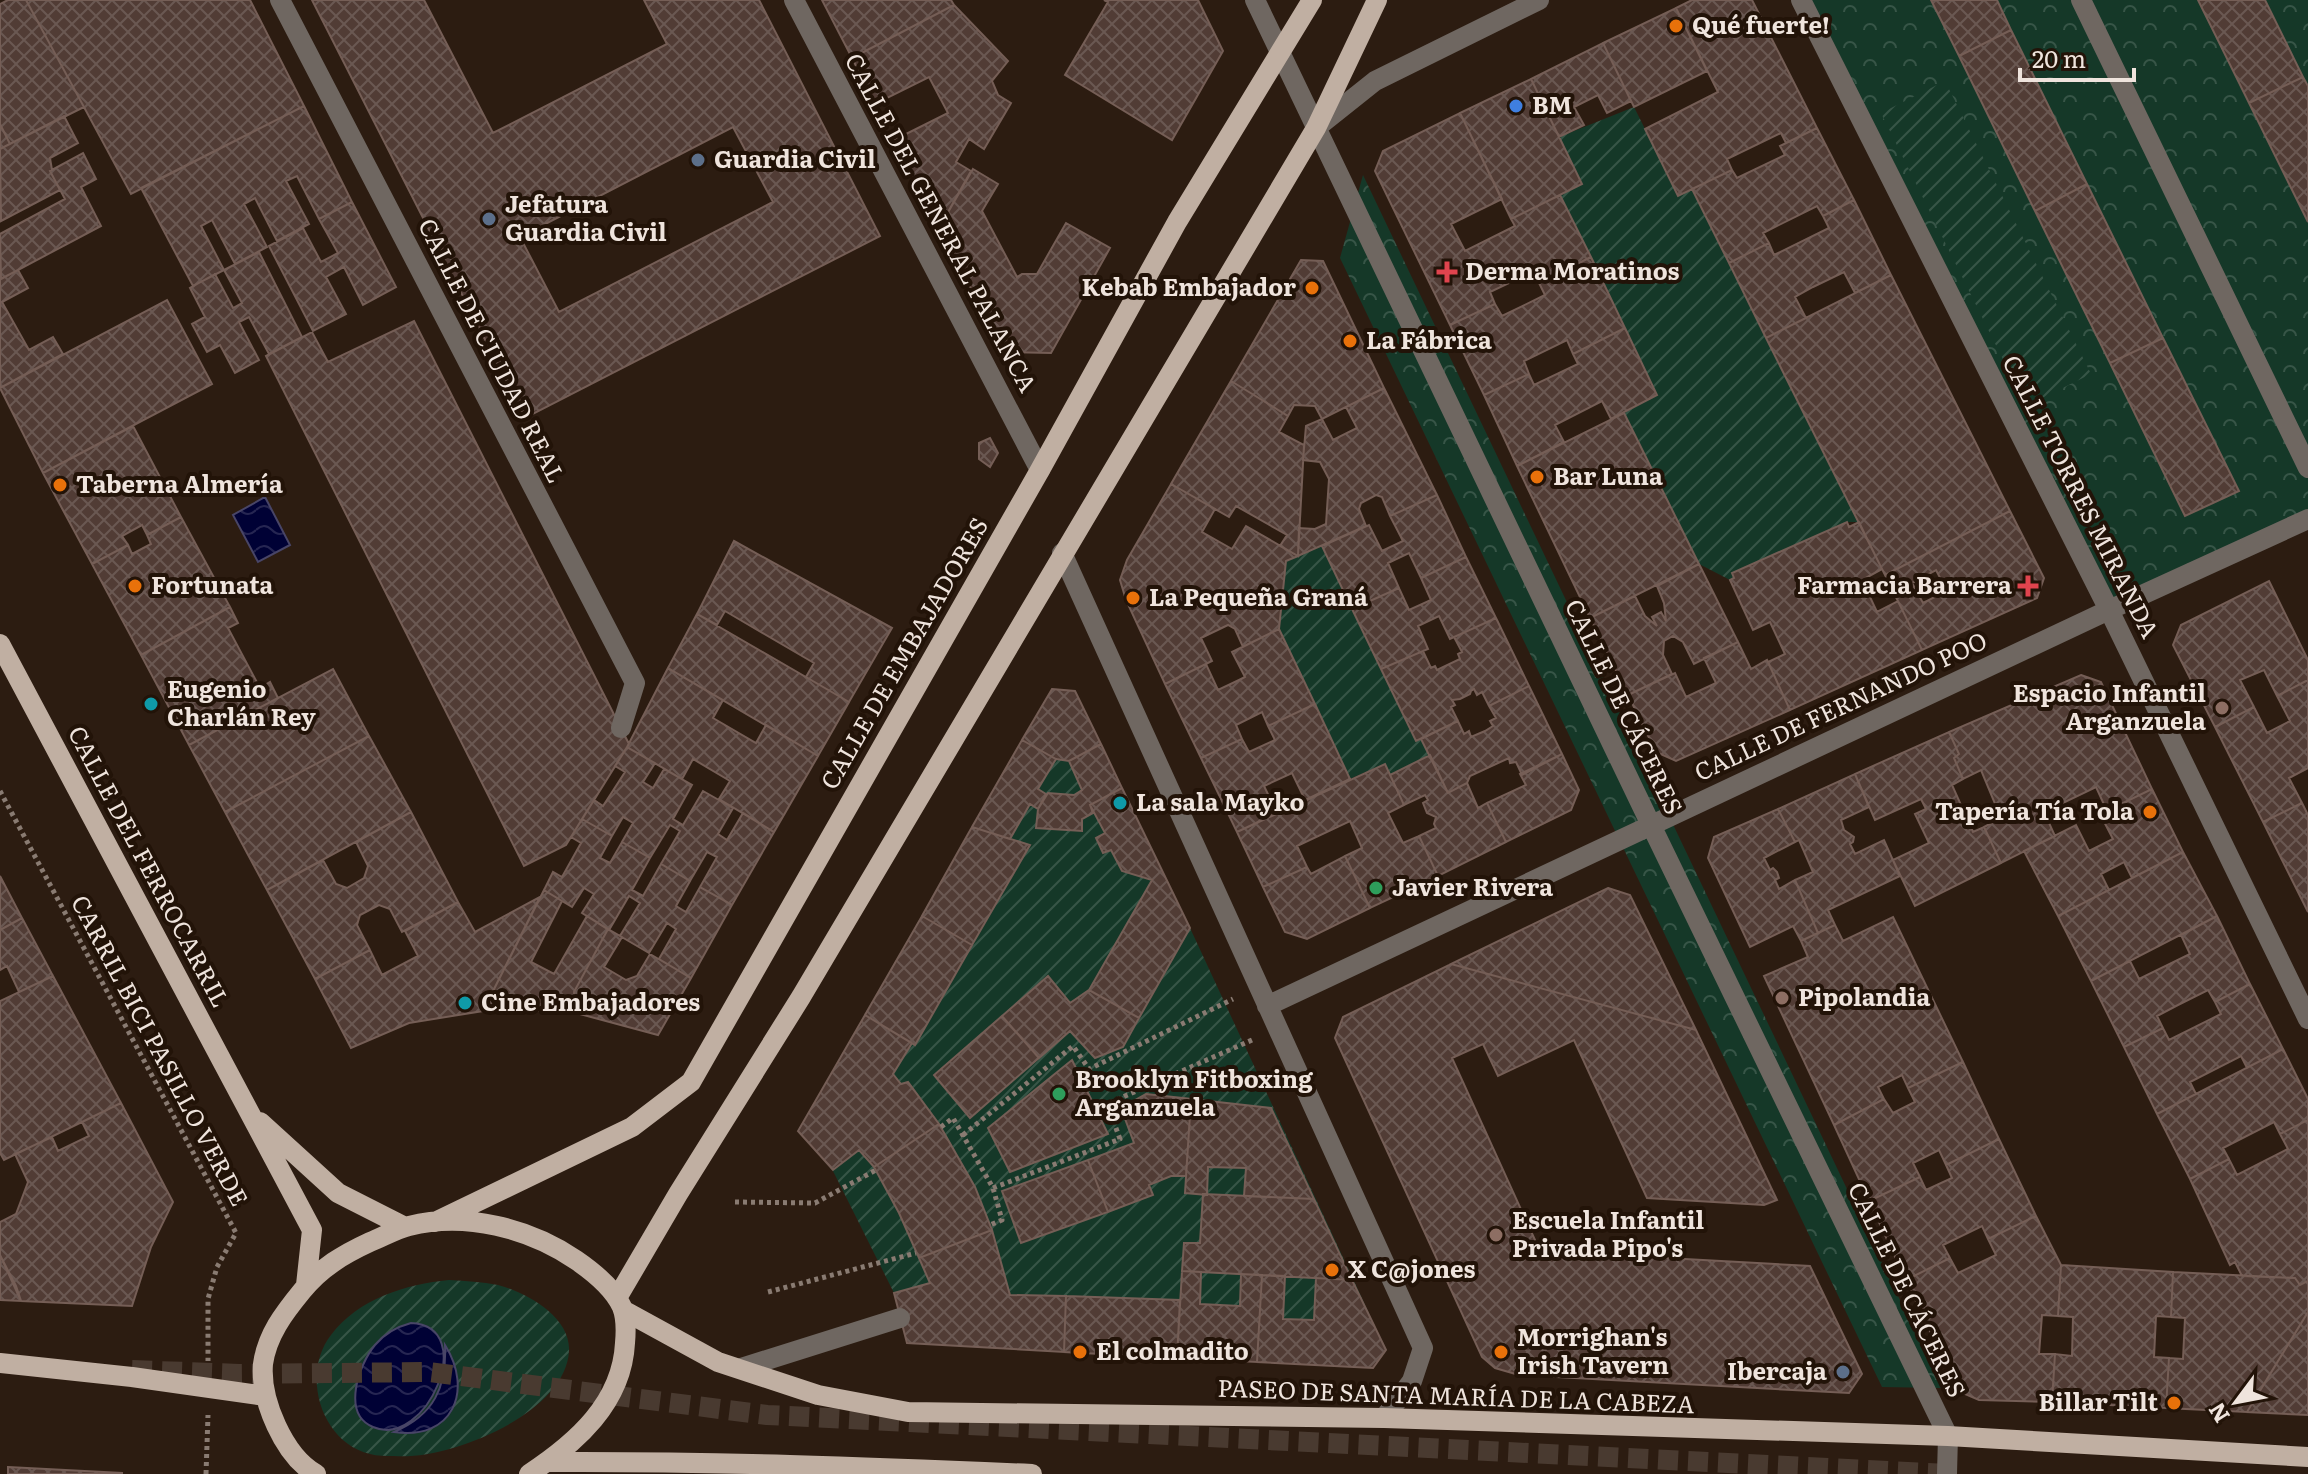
<svg xmlns="http://www.w3.org/2000/svg" width="2308" height="1474" viewBox="0 0 2308 1474" font-family="Literata,serif">
	<defs>
		<pattern id="park-crowns" width="20" height="18" patternUnits="userSpaceOnUse" patternTransform="scale(2)"><rect width="20" height="18" fill="#153828"/><path d="M2 6a3 3 0 1 1 6 0M12 15a3 3 0 1 1 6 0" fill="none" stroke="#375547"/></pattern>
		<pattern id="garden-furrows" width="10" height="10" patternUnits="userSpaceOnUse" patternTransform="scale(2)"><rect width="10" height="10" fill="#153828"/><path d="M-1 1l2-2M0 10L10 0M9 11l2-2" fill="none" stroke="#375547"/></pattern>
		<pattern id="water-waves" width="16" height="10" patternUnits="userSpaceOnUse" patternTransform="scale(2)"><rect width="16" height="10" fill="#000135"/><path d="M0 5q4-4 8 0t8 0" fill="none" stroke="#262652"/></pattern>
		<pattern id="building-cross-hatch" width="8" height="8" patternUnits="userSpaceOnUse" patternTransform="scale(2)"><rect width="8" height="8" fill="#513c35"/><path d="M0 0l8 8M0 8l8-8" fill="none" stroke="#6a5852"/></pattern>
	</defs>
	<rect width="100%" height="100%" fill="#2c1c11"/>
	<path fill="url(#park-crowns)" d="M1802 0H2308V517L2109 610Z
		M1363 175 1942 1388 1882 1387 1340 258Z"/>
	<path fill="url(#garden-furrows)" d="M1945 81 2091 374 2026 406 1881 113Z
		M1634 107 1678 195 1692 189 1859 522H1847L1730 580 1699 564 1624 413 1657 395 1560 195 1582 184 1559 137Z
		M1322 546 1416 741 1421 739 1430 755 1390 775 1384 764 1350 779 1279 629 1286 561Z
		M1052 689 1075 691 1190 928 1386 1350 1373 1368 907 1343 894 1293 833 1171 798 1131Z
		M449 1280C466 1281 482 1282 498 1285 526 1292 571 1317 569 1351 566 1414 447 1461 394 1456 386 1456 377 1456 370 1454 320 1442 301 1373 331 1335 358 1299 406 1284 449 1280Z"/>
	<path fill="url(#water-waves)" stroke="#484567" stroke-width="2" d="M265 497 290 545 258 562 233 515Z
		M411 1323C480 1326 426 1450 373 1427 341 1414 359 1364 375 1345 384 1334 396 1327 411 1323Z
		M445 1345C474 1391 452 1441 394 1432 434 1415 447 1387 445 1345Z"/>
	<path fill="url(#building-cross-hatch)" stroke="#755e56" stroke-width="2" fill-rule="evenodd" d="M8 0H26L84 107 10 144 0 124V4Z
		M26 0H250L304 106 131 194Z
		M312 0H424L493 133 667 44 644 0H759L880 236 525 418ZM733 127 773 202 559 312 520 237Z
		M822 0H951L954 5 852 58Z
		M1104 0H1198L1223 51 1172 140 1065 75 1108 2Z
		M1692 0H1752L1817 128 1786 143 1781 133 1727 159 1732 170 1678 196 1645 129 1718 92 1676 8Z
		M1931 0H1997L2011 30 1959 56Z
		M2198 0H2265L2303 77 2249 103Z
		M954 5 1008 61 992 81 998 95 1011 103 984 149 969 139 956 162 971 171 939 228 894 140 948 113 929 77 875 104 852 58Z
		M1676 8 1707 71 1634 107 1603 43Z
		M2011 30 2087 184 2035 211 1959 56Z
		M1603 43 1631 101 1607 113 1598 95 1574 107 1584 125 1559 137 1531 79Z
		M2303 77 2308 86V222L2249 103Z
		M1531 79 1582 184 1511 219 1460 113Z
		M304 106 352 202 319 219 297 176 286 181 309 224 277 241 255 198 244 204 267 247 235 264 212 220 201 226 224 270 193 286 141 188Z
		M1460 113 1502 199 1451 224 1465 251 1515 226 1511 219 1560 195 1591 257 1539 283 1534 271 1490 292 1495 304 1450 325 1375 171 1383 151Z
		M64 116 78 143 50 158 52 170 50 171 60 190 1 221 0 149Z
		M0 124 10 144 0 149Z
		M1817 128 1854 200 1823 216 1817 206 1763 233 1769 243 1729 263 1692 189 1732 170 1737 178 1785 155 1780 146Z
		M83 153 96 179 81 187 101 226 1 279 0 234 65 199 50 171Z
		M973 169 998 184 982 211 1017 277 1022 274H1037L1066 223 1110 248 1051 353 1004 352 939 228Z
		M2087 184 2163 338 2110 363 2035 211Z
		M1854 200 1891 275 1855 293 1844 272 1813 287 1795 297 1806 318 1766 338 1729 263 1769 243 1774 255 1829 228 1823 216Z
		M352 202 396 287 363 305 344 267 326 277 346 314 313 331 269 246 303 228 321 262 338 253 319 219Z
		M259 252 302 337 269 354 249 317 239 322 259 360 235 373 220 345 207 352 192 324 205 317 190 288 215 274 233 308 242 303 224 270Z
		M1591 257 1625 328 1573 354 1567 340 1524 361 1529 374 1484 395 1450 325 1495 304 1502 316 1545 295 1539 283Z
		M1301 260 1323 261 1384 388 1322 419 1315 406 1294 405 1288 416 1231 381Z
		M18 270 28 288 2 302 29 350 53 337 63 354 0 388V279Z
		M1891 275 2010 511 1885 575 1766 338Z
		M167 300 212 384 43 473 0 388Z
		M414 321 629 744 566 845 524 866 266 356 312 332 328 362Z
		M1625 328 1657 395 1611 419 1602 401 1555 425 1564 442 1517 466 1484 395 1529 374 1534 385 1578 364 1573 354Z
		M2163 338 2239 491 2185 516 2110 363Z
		M1231 381 1288 416 1279 432 1304 445 1298 556 1280 546 1287 535 1236 506 1229 517 1171 484Z
		M1384 388 1437 495 1390 516 1382 497 1376 495 1361 503 1359 509 1366 526 1298 556 1299 528 1315 529 1326 524 1329 479 1320 462 1303 460 1306 426 1322 419 1333 440 1357 428 1346 407Z
		M1624 413 1699 564 1590 618 1517 466Z
		M133 426 181 517 147 535 142 525 122 536 128 545 92 564 43 473Z
		M990 438 998 453 990 467 979 459V443Z
		M1171 484 1215 509 1202 532 1232 549 1246 526 1298 556 1286 561 1279 629 1243 647 1235 629 1228 625 1201 638 1212 661 1165 684 1126 600 1120 580 1127 560Z
		M1437 495 1466 557 1421 578 1409 553 1388 563 1399 588 1352 609 1322 546 1369 525 1382 551 1403 541 1390 516Z
		M2010 511 2044 578 2037 598 1922 650 1885 575ZM1936 570 1947 591 1923 603 1912 583Z
		M181 517 230 607 141 655 92 564 128 545 132 554 151 544 147 535Z
		M1847 522 1849 527 1859 522 1882 569 1862 580 1877 612 1898 601 1922 650 1790 710 1768 662 1785 654 1770 622 1753 630 1730 580 1734 578 1732 573Z
		M734 541 892 628 849 702 806 677 814 663 725 611 717 625 697 614Z
		M1466 557 1496 618 1450 639 1439 616 1418 626 1428 649 1381 669 1352 609 1399 588 1409 610 1431 600 1421 578Z
		M1699 564 1738 642 1694 664 1683 642 1673 636 1664 641 1663 655 1672 674 1628 695 1590 618 1635 596 1645 616 1657 626 1652 617 1661 612 1666 621 1664 603 1657 586Z
		M2269 581 2308 660V680L2277 696 2264 670 2240 680 2254 707 2215 727 2173 645 2181 625Z
		M230 607 238 623 228 628 260 688 270 682 278 698 189 745 141 655Z
		M697 614 849 702 818 756 668 668Z
		M1496 618 1529 686 1489 706 1482 692 1477 695 1474 689 1471 691 1470 694 1460 699 1452 700 1455 705 1451 707 1458 721 1416 741 1381 669 1423 651 1431 668 1435 666 1437 670 1460 659 1458 654 1462 652 1454 637Z
		M1279 629 1315 704 1268 726 1262 712 1236 725 1242 739 1201 758 1165 684 1206 664 1218 690 1239 680 1245 677 1232 652Z
		M1738 642 1751 669 1767 660 1790 710 1676 761 1656 752 1628 695 1675 673 1686 697 1716 683 1704 658Z
		M668 668 723 700 713 718 756 743 766 725 818 756 774 832 719 799 730 781 693 759 682 779 627 747Z
		M333 669 369 736 225 812 189 745Z
		M2081 675 2101 682 2152 789 2107 811 2096 787 2044 812 2055 836 2001 863 1984 827 2001 818 1981 770 1963 779 1954 758 1959 754 1949 732Z
		M2308 680V768L2289 778 2302 803 2263 822 2215 727 2254 707 2267 733 2290 721 2277 696Z
		M1529 686 1562 754 1522 775 1516 762 1510 763 1509 758 1470 776 1467 783 1448 793 1421 739 1458 721 1464 734 1469 731 1471 737 1485 731 1493 726 1490 721 1496 718 1489 706Z
		M1052 689 1075 691 1101 744 1069 761 1056 759 1022 740Z
		M1315 704 1350 779 1305 800 1292 773 1264 786 1277 813 1237 832 1201 758 1242 739 1249 752 1275 740 1268 726Z
		M1949 732 1959 754 1954 758 1963 779 1952 785 1973 832 1984 827 2001 863 1915 906 1893 860 1929 843 1915 814 1926 809 1921 799 1875 820 1855 774Z
		M369 736 411 812 267 890 225 812Z
		M1022 740 1056 759 1038 789 1046 794 1038 809 1030 804 1010 839 972 827Z
		M1101 744 1122 788 1090 805 1093 813 1082 819V831L1036 828 1038 809 1048 793 1074 795 1082 790 1069 761Z
		M627 747 655 763 643 782 653 788 664 769 692 785 673 819 683 825 703 791 733 808 718 834 727 840 743 813 774 832 732 905 700 887 717 857 707 852 690 881 661 864 680 831 670 825 650 858 622 842 633 823 623 817 612 836 582 819 594 800 603 806 625 772 615 766Z
		M1562 754 1579 790 1571 810 1506 842 1487 803 1526 785 1520 774Z
		M1430 755 1448 793 1467 783 1478 808 1487 803 1506 842 1438 876 1419 836 1436 828 1434 824 1436 817 1427 813 1423 803 1428 800 1425 795 1404 805 1390 775Z
		M1385 764 1404 805 1388 813 1403 843 1419 836 1438 876 1370 908 1345 856 1362 848 1350 821 1297 846 1307 867 1263 887 1237 832Z
		M1855 774 1869 807 1841 820 1844 830 1854 837 1853 842 1850 844 1855 854 1884 840 1900 876 1828 910 1835 925 1818 933 1795 880 1813 872 1799 840 1795 842 1778 809Z
		M1122 788 1190 928 1139 1018 1089 990 1152 880 1122 871 1111 850 1103 853 1096 838 1105 833 1090 805Z
		M2152 789 2183 852 2132 878 2124 862 2101 874 2109 890 2058 916 2024 851 2076 825 2089 851 2113 839 2100 814Z
		M2302 803 2308 815V912L2263 822Z
		M1778 809 1795 842 1764 858 1770 870 1773 868 1777 872 1779 878 1775 880 1779 889 1795 880 1818 933 1801 941 1793 926 1750 947 1708 858 1714 837Z
		M411 812 458 902 402 932 390 909 379 905 360 915 357 925 370 950 315 979 267 890 323 860 336 884 347 888 364 878 368 866 356 842Z
		M582 819 612 836 600 858 610 863 622 842 650 858 632 890 643 896 661 864 690 881 676 906 686 912 700 887 732 905 691 978 659 959 676 929 667 923 649 953 620 936 640 903 629 896 609 930 582 913 594 894 584 888 572 907 544 890 553 872 562 877 581 843 571 837Z
		M972 827 1030 845 972 945 922 916Z
		M2183 852 2217 916 2091 981 2058 916Z
		M1345 856 1370 908 1307 939 1285 932 1263 887 1307 867 1311 874Z
		M0 876 22 918 0 930Z
		M1608 888 1630 895 1696 1030 1451 964Z
		M544 890 562 901 531 962 554 974 587 916 608 929 574 992 576 1013 534 1010 483 1011Z
		M540 897 483 1011 409 1023 351 1048 315 979 370 950 382 975 418 956 405 931 458 902 475 932Z
		M922 916 972 945 915 1045 865 1015Z
		M2217 916 2250 984 2215 1002 2208 990 2178 1005 2157 1016 2163 1028 2124 1047 2091 981 2130 961 2139 979 2190 954 2181 935Z
		M1893 917 1963 1062 1908 1088 1902 1075 1878 1087 1884 1099 1834 1125 1764 976 1808 957 1801 941 1835 925 1843 941Z
		M22 918 53 976 19 992 7 966 0 970V930Z
		M608 929 622 937 604 967 626 980 637 976 650 954 691 978 658 1035 576 1013 574 992Z
		M1451 964 1696 1030 1777 1200 1764 1205 1647 1198 1574 1040 1498 1076 1483 1044 1452 1058 1540 1251 1810 1266 1862 1374 1849 1393 1519 1375 1495 1368 1482 1357 1335 1038 1343 1017Z
		M53 976 121 1103 4 1160 0 1153V1001Z
		M1048 976 1070 1003 1089 990 1139 1018 1123 1047 1095 1058 1070 1031 1039 1058 1002 1016Z
		M2250 984 2283 1049 2247 1068 2241 1056 2190 1082 2196 1094 2157 1114 2124 1047 2163 1028 2169 1040 2221 1014 2215 1002Z
		M865 1015 912 1043 893 1074 901 1084 908 1082 939 1124 874 1167 859 1150 833 1170 798 1131Z
		M1002 1016 1039 1058 970 1118 934 1075Z
		M2283 1049 2308 1099V1120L2280 1134 2274 1122 2223 1148 2229 1159 2190 1179 2157 1114Z
		M1072 1060 1108 1134 1010 1172 988 1128Z
		M1963 1062 1999 1139 1946 1165 1939 1150 1913 1163 1920 1177 1869 1201 1834 1125 1884 1099 1893 1113 1915 1102 1908 1088Z
		M1146 1094 1191 1099 1186 1176H1171L1149 1185 1153 1195 1108 1212 1088 1160 1134 1143 1121 1108Z
		M1191 1099 1271 1108 1314 1199 1244 1196 1246 1168 1208 1167 1207 1195 1185 1193Z
		M121 1103 173 1202 151 1247 132 1306 21 1301 0 1255V1222L16 1214 28 1182 15 1154 52 1137 58 1151 89 1136 82 1122Z
		M2308 1120V1281L2300 1285 2295 1278 2242 1276 2235 1262 2230 1265 2190 1179 2229 1159 2237 1175 2288 1149 2280 1134Z
		M939 1124 975 1187 992 1230 919 1258 899 1213 874 1167Z
		M1999 1139 2036 1216 1988 1239 1982 1226 1943 1245 1950 1258 1906 1280 1869 1201 1920 1177 1926 1190 1952 1178 1946 1165Z
		M1088 1160 1108 1212 1021 1243 1002 1191Z
		M1203 1194 1314 1199 1352 1280 1182 1271 1184 1243H1200Z
		M2036 1216 2061 1265 2058 1316 2042 1315 2039 1354H2055L2052 1402 1979 1400 1958 1391 1906 1280 1950 1258 1958 1273 1996 1255 1988 1239Z
		M992 1230 1010 1295 1066 1296 1064 1352 907 1343 894 1293 930 1283 919 1258Z
		M0 1255 16 1286 21 1301 0 1300Z
		M2061 1265 2173 1272 2171 1317 2156 1316 2154 1357 2169 1358 2166 1408 2052 1402 2055 1354 2072 1356 2073 1317 2058 1316Z
		M1182 1271 1201 1272 1200 1304 1240 1306 1241 1274 1262 1275 1257 1362 1177 1358Z
		M2173 1272 2295 1278 2300 1285 2308 1281V1312L2247 1412 2166 1408 2169 1358 2183 1359 2185 1318 2171 1317Z
		M1262 1275 1285 1276 1283 1319 1314 1320 1316 1278 1352 1280 1386 1350 1373 1368 1257 1362Z
		M1066 1296 1180 1300 1177 1358 1064 1352Z
		M2308 1312V1415L2247 1412 2270 1374Z
		M8 1467 122 1473V1474H8Z"/>
	<g fill="none" stroke-linecap="round" stroke-linejoin="round">
		<path stroke="#493a30" stroke-width="20" stroke-dasharray="20 10" stroke-linecap="butt" d="M132 1370 239 1374 429 1372 767 1415 1948 1474"/>
		<path stroke="#897b72" stroke-width="5" stroke-dasharray="4 4" stroke-linecap="butt" d="M0 791 236 1233 217 1267 208 1299V1361
			M941 1127 953 1118 993 1188 1002 1220 990 1225
			M963 1135 1073 1046 1089 1069 1233 999
			M993 1188 1120 1139 1107 1104 1252 1040
			M735 1202 815 1203 876 1170
			M768 1292 916 1253
			M206 1474 208 1415"/>
		<path stroke="#6f6761" stroke-width="20" d="M280 0 635 683 621 728
			M794 0 1040 470
			M1255 0 1651 825 1948 1436 1947 1474
			M1801 0 2109 610 2308 1019
			M2081 0 2308 468
			M1316 128 1375 81 1539 0
			M1062 553 1423 1348 1412 1381 1384 1418
			M1267 1006 2109 610 2308 519
			M741 1368 900 1318"/>
		<path stroke="#c0afa2" stroke-width="20" d="M0 644 312 1230 306 1285
			M260 1122 338 1193 405 1227
			M435 1222 632 1127 691 1082 1040 470 1177 222 1312 0
			M617 1298 678 1194 801 997 1316 128 1377 0
			M623 1310 718 1362 818 1395 908 1412 1384 1418 1948 1436 2308 1457
			M0 1363 132 1377 265 1396
			M547 1462C709 1461 871 1467 1032 1474
			M316 1474C284 1456 260 1400 263 1364 267 1335 284 1313 302 1291 320 1268 344 1254 370 1242 383 1237 396 1229 409 1226 466 1212 529 1228 576 1260 592 1271 614 1289 622 1307 626 1317 626 1332 625 1343 622 1403 576 1443 529 1474"/>
	</g>
	<g fill="#e8710a" stroke="#221308" stroke-width="3">
		<circle cx="1676" cy="26" r="8"/>
		<circle cx="1312" cy="288" r="8"/>
		<circle cx="1350" cy="341" r="8"/>
		<circle cx="1537" cy="477" r="8"/>
		<circle cx="60" cy="485" r="8"/>
		<circle cx="135" cy="586" r="8"/>
		<circle cx="1133" cy="598" r="8"/>
		<circle cx="2150" cy="812" r="8"/>
		<circle cx="1332" cy="1270" r="8"/>
		<circle cx="1080" cy="1352" r="8"/>
		<circle cx="1501" cy="1352" r="8"/>
		<circle cx="2174" cy="1403" r="8"/>
	</g>
	<circle fill="#3f7fe0" stroke="#221308" stroke-width="3" cx="1516" cy="106" r="8"/>
	<g fill="#5c6f8a" stroke="#221308" stroke-width="3">
		<circle cx="698" cy="160" r="8"/>
		<circle cx="489" cy="219" r="8"/>
		<circle cx="1843" cy="1372" r="8"/>
	</g>
	<g fill="#e0444e" stroke="#221308" stroke-width="3">
		<path d="M1443 260h8v8h8v8h-8v8h-8v-8h-8v-8h8z"/>
		<path d="M2024 574h8v8h8v8h-8v8h-8v-8h-8v-8h8z"/>
	</g>
	<g fill="#0f9aa8" stroke="#221308" stroke-width="3">
		<circle cx="151" cy="704" r="8"/>
		<circle cx="1120" cy="803" r="8"/>
		<circle cx="465" cy="1003" r="8"/>
	</g>
	<g fill="#8d6e63" stroke="#221308" stroke-width="3">
		<circle cx="2222" cy="708" r="8"/>
		<circle cx="1782" cy="998" r="8"/>
		<circle cx="1496" cy="1235" r="8"/>
	</g>
	<g fill="#2e9e5b" stroke="#221308" stroke-width="3">
		<circle cx="1376" cy="888" r="8"/>
		<circle cx="1059" cy="1094" r="8"/>
	</g>
	<g text-anchor="middle" stroke-width="8" stroke-linejoin="round" paint-order="stroke">
		<g font-size="24" font-weight="bold" fill="#efe4dd" stroke="#221308" text-anchor="start">
			<text x="1692" y="34">Qué fuerte!</text>
			<text x="1532" y="114">BM</text>
			<text x="714" y="168">Guardia Civil</text>
			<text x="505" y="213">Jefatura<tspan x="505" dy="28">Guardia Civil</tspan></text>
			<text x="1465" y="280">Derma Moratinos</text>
			<text x="1296" y="296" text-anchor="end">Kebab Embajador</text>
			<text x="1366" y="349">La Fábrica</text>
			<text x="1553" y="485">Bar Luna</text>
			<text x="76" y="493">Taberna Almería</text>
			<text x="151" y="594">Fortunata</text>
			<text x="2012" y="594" text-anchor="end">Farmacia Barrera</text>
			<text x="1149" y="606">La Pequeña Graná</text>
			<text x="167" y="698">Eugenio<tspan x="167" dy="28">Charlán Rey</tspan></text>
			<text x="2206" y="702" text-anchor="end">Espacio Infantil<tspan x="2206" dy="28">Arganzuela</tspan></text>
			<text x="1136" y="811">La sala Mayko</text>
			<text x="2134" y="820" text-anchor="end">Tapería Tía Tola</text>
			<text x="1392" y="896">Javier Rivera</text>
			<text x="1798" y="1006">Pipolandia</text>
			<text x="481" y="1011">Cine Embajadores</text>
			<text x="1075" y="1088">Brooklyn Fitboxing<tspan x="1075" dy="28">Arganzuela</tspan></text>
			<text x="1512" y="1229">Escuela Infantil<tspan x="1512" dy="28">Privada Pipo's</tspan></text>
			<text x="1348" y="1278">X C@jones</text>
			<text x="1517" y="1346">Morrighan's<tspan x="1517" dy="28">Irish Tavern</tspan></text>
			<text x="1096" y="1360">El colmadito</text>
			<text x="1827" y="1380" text-anchor="end">Ibercaja</text>
			<text x="2158" y="1411" text-anchor="end">Billar Tilt</text>
		</g>
		<g font-size="24" fill="#efe4dd" stroke="#221308">
			<text transform="translate(940 223) rotate(62)" y="8">CALLE DEL GENERAL PALANCA</text>
			<text transform="translate(491 351) rotate(63)" y="8">CALLE DE CIUDAD REAL</text>
			<text transform="translate(2080 497) rotate(63)" y="8">CALLE TORRES MIRANDA</text>
			<text transform="translate(905 654) rotate(-60)" y="8">CALLE DE EMBAJADORES</text>
			<text transform="translate(1623 707) rotate(64)" y="8">CALLE DE CÁCERES</text>
			<text transform="translate(1841 707) rotate(-25)" y="8">CALLE DE FERNANDO POO</text>
			<text transform="translate(148 867) rotate(62)" y="8">CALLE DEL FERROCARRIL</text>
			<text transform="translate(159 1051) rotate(62)" y="8">CARRIL BICI PASILLO VERDE</text>
			<text transform="translate(1906 1290) rotate(64)" y="8">CALLE DE CÁCERES</text>
			<text transform="translate(1456 1397) rotate(2)" y="8">PASEO DE SANTA MARÍA DE LA CABEZA</text>
		</g>
	</g>
	<g transform="translate(2236 1402) rotate(238)" stroke="#221308" stroke-width="6" paint-order="stroke">
	<path d="M0-6L14 30L0 20L-14 30Z" fill="#efe4dd"/>
	<text y="-12" font-size="22" font-weight="bold" text-anchor="middle" fill="#efe4dd">N</text>
	</g>
	<path d="M2020 68v12h114v-12" fill="none" stroke="#efe4dd" stroke-width="4"/>
	<text x="2032" y="68" font-size="24" fill="#efe4dd" stroke="#221308" stroke-width="6" paint-order="stroke">20 m</text>
</svg>
